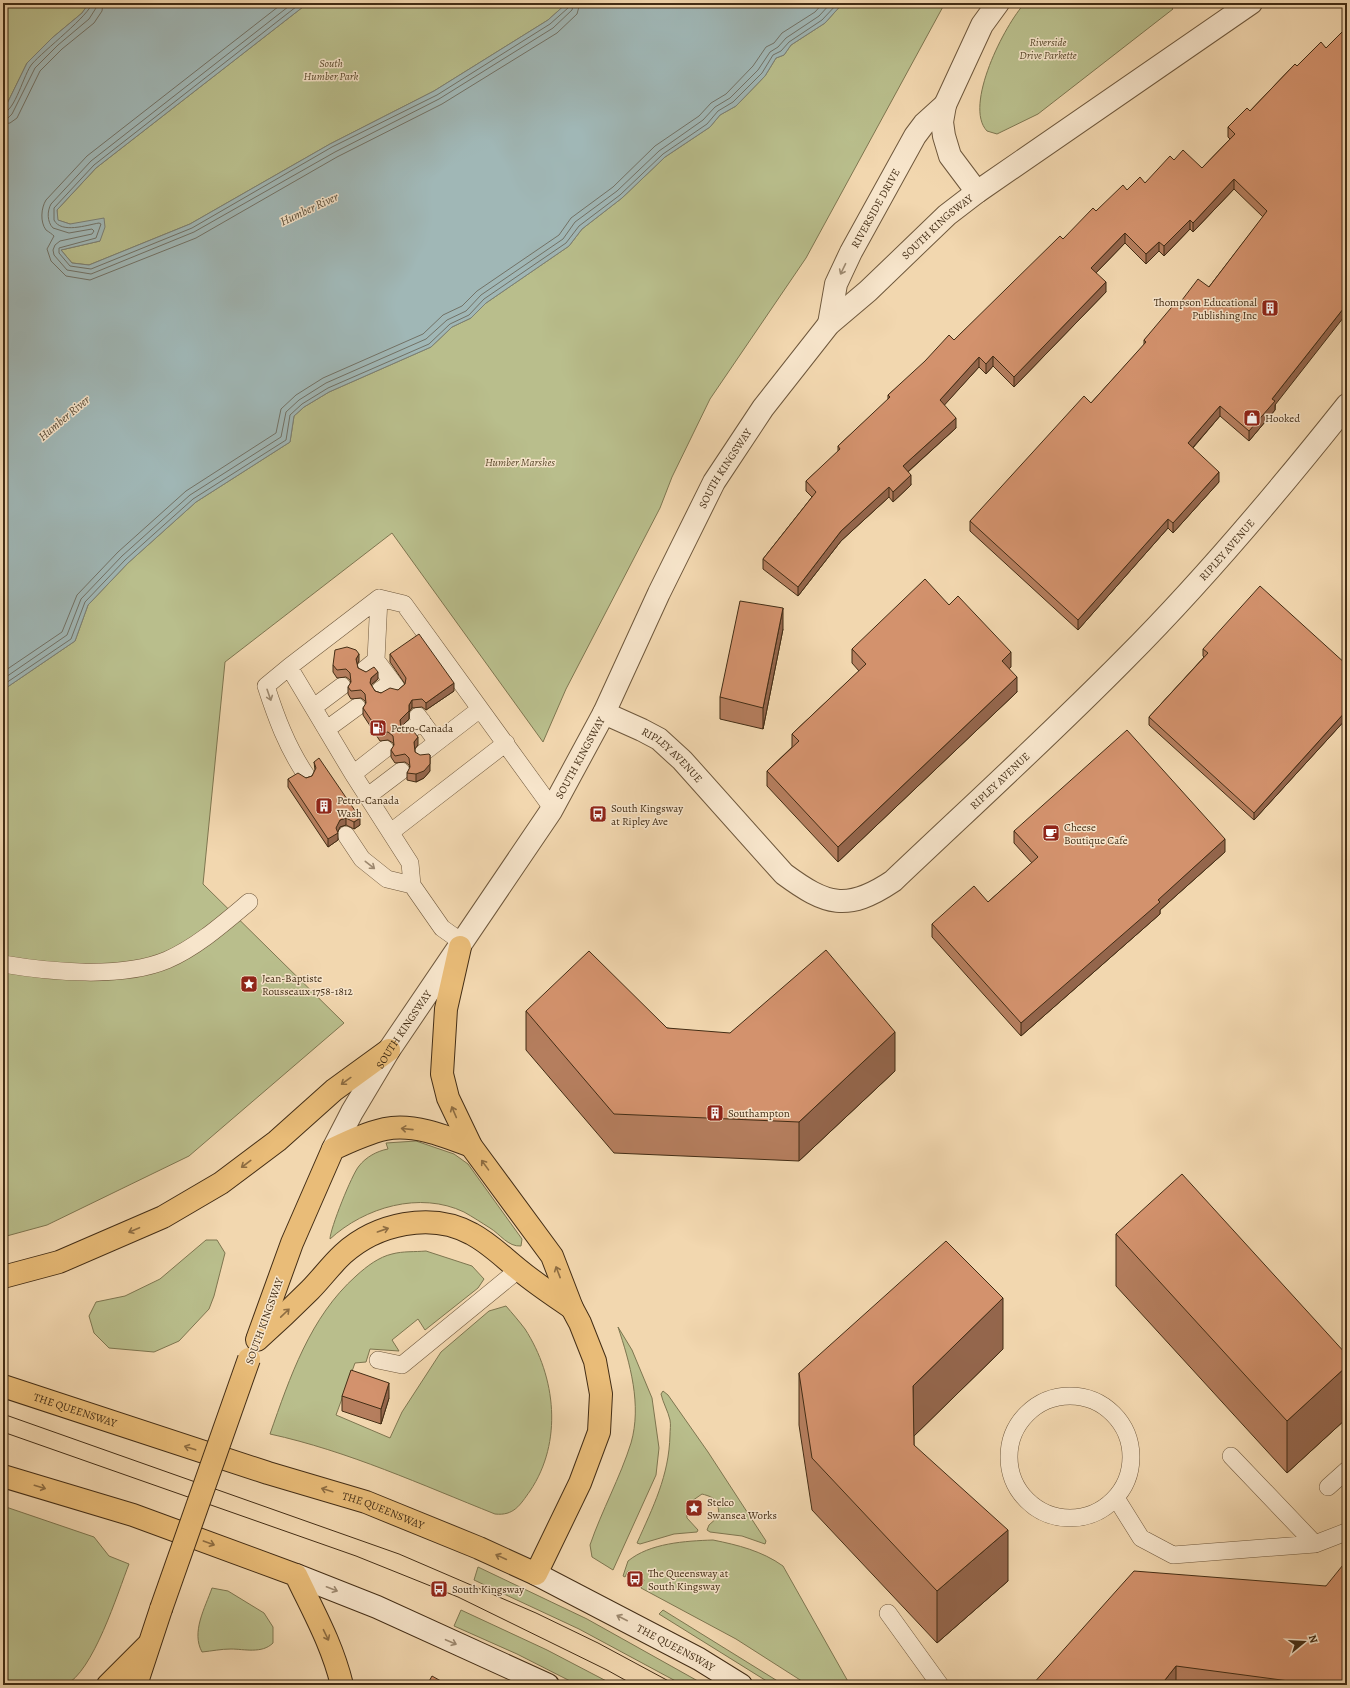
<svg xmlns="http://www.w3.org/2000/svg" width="1350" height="1688" viewBox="0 0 1350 1688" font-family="Alegreya,serif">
	<rect width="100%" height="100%" fill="#f2d7af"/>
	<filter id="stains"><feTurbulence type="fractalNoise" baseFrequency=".005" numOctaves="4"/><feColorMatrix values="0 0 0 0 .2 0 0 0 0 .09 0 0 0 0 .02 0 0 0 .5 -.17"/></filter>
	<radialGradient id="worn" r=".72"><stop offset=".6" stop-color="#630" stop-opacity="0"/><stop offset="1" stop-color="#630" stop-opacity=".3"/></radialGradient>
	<path fill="#b9be8c" stroke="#7e7650" d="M3 3H89L82 13 52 38 27 63 3 112Z
		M308 3H567L548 20 434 91 330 144 190 224 89 265 72 263 61 250 100 241 70 224 57 220V210L96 168Z
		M843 3H945L806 258 710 399 672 477 660 508 566 689 543 742 392 533 225 662 203 884 344 1023 189 1156 47 1225 3 1237V690L75 641 88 605 128 563 196 502 290 442 294 416 304 407 329 392 431 347 452 327 471 318 486 303 569 246 582 229 622 198 665 157 710 127 720 115 736 106 765 76 776 58 784 55 791 45 825 23Z
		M1025 3H1168L1173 9 1038 114 997 134 987 131C963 106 1005 24 1025 3Z
		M416 1141 454 1154 468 1164 522 1239 521 1246C508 1247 500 1234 490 1228 482 1223 473 1217 464 1212 420 1191 365 1207 330 1239 330 1229 352 1174 359 1166 366 1157 377 1151 388 1149L386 1143Z
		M206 1240H217L225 1253 214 1296 209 1309 179 1341 154 1352 109 1348 94 1333 89 1316 96 1302 125 1296 160 1279Z
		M426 1251 472 1266 484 1279 478 1288 425 1330 418 1319 392 1340 399 1351 370 1349 366 1362 355 1363 336 1415 390 1438 402 1412 441 1352 489 1311 506 1306C512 1313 519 1321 525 1329 556 1377 563 1442 530 1491 520 1505 514 1516 495 1514 422 1485 348 1451 270 1434 290 1377 310 1317 356 1276 367 1266 379 1257 392 1254 403 1251 415 1252 426 1251Z
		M618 1327 632 1350 652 1398 659 1448 656 1475 613 1570 592 1557 590 1545C602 1510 620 1478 631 1443 642 1405 630 1363 618 1327Z
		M663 1391 668 1395 708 1452 766 1541 765 1544 742 1536 710 1532 707 1530 709 1525 719 1516C718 1501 717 1498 702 1494L686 1505 687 1518 698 1530 697 1532 674 1534 640 1544 637 1543C653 1507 669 1476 670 1435 670 1430 671 1425 670 1420 668 1411 663 1403 661 1394Z
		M3 1506 94 1537 109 1556 129 1564C118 1592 93 1673 65 1685 58 1687 13 1685 3 1685Z
		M713 1540C738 1545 762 1551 783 1566L850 1685H808L736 1639 641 1588 644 1580 628 1571 625 1577 623 1576 628 1561C650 1543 685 1541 713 1540Z
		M478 1567 587 1619 705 1685H683L579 1629 474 1580Z
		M212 1588 228 1591 264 1613 273 1627V1643C262 1654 244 1649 231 1649 221 1649 212 1651 202 1652 191 1632 205 1608 212 1588Z
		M461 1610 547 1650 614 1685H578L517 1654 454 1626Z
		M663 1610 784 1685H773L659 1614Z"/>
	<path fill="#a0b7b6" stroke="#7b8076" d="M89 3H308L96 168 57 210 58 220 70 224 104 218 105 227 100 241 61 250 72 263 89 265 190 224 330 144 434 91 548 20 567 3H843L825 23 791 45 784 55 776 58 765 76 736 106 720 115 710 127 665 157 622 198 582 229 569 246 486 303 471 318 452 327 431 347 329 392 304 407 294 416 290 442 196 502 128 563 88 605 75 641 3 690V112L27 63 52 38 82 13Z"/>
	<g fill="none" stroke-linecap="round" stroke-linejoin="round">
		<path stroke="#727266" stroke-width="1" d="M283 3 87 156 46 200C41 208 40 222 46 230 49 232 52 234 54 236L47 249 51 261 66 276 90 280 196 238 337 157 442 104 557 33 577 14 580 3
			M293 3 91 161 51 204C47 211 47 222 53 228L69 233 92 229 94 231 92 234 60 241 55 245 53 250 54 255 67 270 91 274 194 232 335 152 439 99 553 28 572 10 574 3
			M301 3 94 165 54 208V220C61 234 87 225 99 223L101 224 96 238 59 248V253L70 266 91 269 192 228 332 147 437 95 550 24 568 8 569 3
			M3 113C15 112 24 73 32 64 43 51 91 14 92 3
			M3 118H8L12 114 35 68 58 45 89 19 96 8 97 3
			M3 124 10 123 17 118 40 71 62 49 94 23 102 11 103 3
			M3 672 62 632 77 595 118 552 186 491 276 433 281 409 296 395 323 378 423 334 443 315 462 306 477 291 559 235 571 218 613 187 655 146 699 116 711 103 726 94 753 66 766 47 774 43 782 33 815 12 823 3
			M3 679 67 635 81 599 122 556 190 495 281 437 286 412 299 400 326 383 426 339 447 320 466 311 481 295 563 239 575 222 617 191 659 151 703 120 715 107 730 98 758 70 770 52 778 47 786 38 819 16 831 3
			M3 685 71 639 85 602 125 560 193 499 286 440 290 415 302 404 328 388 429 344 450 324 469 315 484 299 566 243 579 226 620 195 663 154 707 124 718 111 733 102 762 73 773 55 781 51 789 42 822 20 838 3"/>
		<g stroke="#6f583c" stroke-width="18">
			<path id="service" d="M379 598 376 660 396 687
				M289 667 266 686C276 717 287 747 306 775
				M365 669 376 660
				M380 690 392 682
				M314 707 342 686
				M418 716 437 742
				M327 729 357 707
				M409 731 422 721
				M423 753 480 709
				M353 774 385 749
				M368 796 401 771
				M391 832 506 743
				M346 835 362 859 387 879 412 885
				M463 943 442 928 412 885 410 863 353 774 289 667 379 598 404 604 552 808
				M3 964C50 972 122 979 167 960 197 947 224 923 249 902
				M378 1360 402 1365 518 1270
				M1009 1457a61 61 0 1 1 122 0a61 61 0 1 1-122 0Z
				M1231 1456 1315 1544
				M1328 1487 1347 1470
				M1116 1498 1141 1538 1173 1555 1315 1544 1346 1532
				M888 1613 940 1685"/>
		</g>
		<g stroke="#6f583c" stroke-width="24">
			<g id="minor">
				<path d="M977 192 950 156 944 136 942 122 945 105 982 25 998 3"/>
				<path id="s1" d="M829 324 836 284 851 252 915 136 924 124 945 105"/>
				<path id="s2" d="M604 713 642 730 659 739 682 760 784 874C826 905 847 912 893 881 971 807 1050 735 1125 659 1205 579 1277 493 1347 405"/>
			</g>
		</g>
		<g stroke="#6f583c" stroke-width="24">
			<g id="tertiary">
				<path id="s3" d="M333 1149 352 1112 389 1050 551 811 604 713 659 593 714 482 763 408 829 324 868 291 947 215 977 192 1251 3"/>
			</g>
		</g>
		<g stroke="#432d15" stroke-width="24">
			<g id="secondary">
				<path id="s4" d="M536 1574 699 1659 741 1685"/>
				<path d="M296 1575 377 1607 548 1685"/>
			</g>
		</g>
		<g stroke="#432d15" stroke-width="24">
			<g id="primary">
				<path d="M3 1277 59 1262 163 1217 221 1183 277 1141 334 1090 389 1050"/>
				<path d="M258 1337 292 1243 333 1149C350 1141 367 1133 385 1129 413 1123 445 1136 471 1146"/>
				<path d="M257 1340C275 1324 293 1307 310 1290 321 1279 331 1265 343 1254 376 1224 431 1211 472 1234 489 1243 503 1257 518 1269 535 1283 554 1296 572 1308"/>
				<path id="s5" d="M3 1386 268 1473 366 1502 479 1548 536 1574 580 1483 599 1432 601 1394 595 1361 580 1323 572 1308 552 1256 471 1146 448 1098 442 1074 446 1009 460 947"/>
				<path d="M3 1476 133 1515 296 1575C314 1613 332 1644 342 1685"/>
				<path d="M108 1685 147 1646"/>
				<path d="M136 1685 161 1609"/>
			</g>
		</g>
		<use href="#service" stroke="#f7e5cb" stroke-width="17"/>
		<use href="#minor" stroke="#f7e5cb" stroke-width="22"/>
		<use href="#tertiary" stroke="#f7e5cb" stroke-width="22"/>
		<use href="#secondary" stroke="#f7e5cb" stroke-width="22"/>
		<use href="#primary" stroke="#e9bc78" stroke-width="22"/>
		<path stroke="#432d15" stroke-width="1" d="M3 1414 399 1554 536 1613 598 1643 676 1685
			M3 1432 356 1556 458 1597 607 1670 634 1685"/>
		<g stroke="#432d15" stroke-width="24" stroke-linecap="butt">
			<path id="primary-bridge" d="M161 1609 249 1359"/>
		</g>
		<use href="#primary-bridge" stroke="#e9bc78" stroke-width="22"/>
	</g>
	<path fill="#b57e5e" stroke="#432d15" d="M1295 64 1275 410 1249 441 1220 416 1193 448 1219 482 1173 533 1168 528 1078 630 970 531V521L1091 403 1144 345V340L1179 304 1209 287 1263 217 1234 189 1193 232 1190 229 1164 256 1159 251 1146 264 1125 243 1096 273 1106 292 1014 387 993 366 986 374 979 367 944 405 956 428 908 472 911 485 893 502 889 497 841 541 798 596 763 569V559L812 497 806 491V481L838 452V446L888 400V395L954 340 1063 239 1096 211 1127 190 1145 183 1174 160 1202 168 1230 139 1228 137V127L1250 111Z
		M949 605 1011 667 1009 668 1017 692 838 862 767 786V771L792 747V734L859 671 852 663V649Z
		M783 629 763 729 720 719V697Z
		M1203 649 1347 665V718L1254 820 1149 725V717L1204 657 1203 656Z
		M390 654 454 691 426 710 422 707 412 708 409 712V719L401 726V730L418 745 415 748V752L430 771 424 778 416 782 407 780V773L410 768 409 765 405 762 395 763 391 757V750L394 746 393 743 388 740 380 741 363 715V708L366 704 365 701 361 698 351 699 348 694V687L351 683 350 680 346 677 337 678 333 672V665L359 661 357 664 358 668 378 679 371 685 375 691 381 693 398 690 405 684 390 662Z
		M314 762 360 825 354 829 346 825 340 827 337 832 338 840 328 847 288 787V779L306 778 312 776 315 770Z
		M1014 831 1225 852 1160 910V914L1021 1036 932 937V924L988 902 1032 863 1014 843Z
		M526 1011 667 1028 895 1071 799 1161 614 1153 526 1050Z
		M1116 1234 1347 1355V1418L1287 1473 1116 1286Z
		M1003 1349 914 1436V1445L1008 1581 937 1643 812 1510 799 1425V1373Z
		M342 1396 389 1398 381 1424 342 1411Z
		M1326 1586 1347 1685H1032Z"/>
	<path fill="#94664c" stroke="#432d15" d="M1234 179V189L1193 232V223Z
		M1190 220V229L1164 256V246Z
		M1125 233V243L1091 278V268Z
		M1159 242V251L1146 264V254Z
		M1106 282V292L1014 387V377Z
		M1347 304V313L1275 405V410L1249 441V431L1272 399Z
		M993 356V366L986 374V364Z
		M979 357V367L940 410V400Z
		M1220 406V416L1188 453V443Z
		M956 418V428L903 476V466Z
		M1219 472V482L1173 533V523Z
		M911 475V485L893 502V492Z
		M889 487V497L841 541 798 596V587L841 531Z
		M1168 519V528L1078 630V620Z
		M783 608V629L763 729V708Z
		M1011 652V667L1002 675V661Z
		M359 654V661L356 666V659Z
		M378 672V679L371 685 370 683 371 678Z
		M1017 677V692L838 862V847Z
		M454 683V691L426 710V703Z
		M412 700V708L409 712V705Z
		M1347 710V718L1254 820V813Z
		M409 711V719L400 728V720Z
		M418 737V745L414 750V742Z
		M430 755V771L424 778 416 782V774Z
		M346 818V825L340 827 337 834 338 833V840L328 847V839L340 820Z
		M360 818V825L354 829V822Z
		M1225 839V852L1160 910V914L1021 1036V1023Z
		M895 1032V1071L799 1161V1122Z
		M1003 1298V1349L913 1437V1386Z
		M1347 1366V1418L1287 1473V1421Z
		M389 1383V1398L381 1424V1409Z
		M1008 1530V1581L937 1643V1591Z
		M1176 1666V1685H1161Z"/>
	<path fill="#d3926d" stroke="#432d15" d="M1347 27V304L1272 399 1275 401 1249 431 1220 406 1188 443 1219 472 1173 523 1168 519 1078 620 970 521 1084 396 1091 403 1146 342 1144 340 1176 302 1179 304 1198 279 1209 287 1267 211 1234 179 1193 223 1190 220 1164 246 1159 242 1146 254 1125 233 1091 268 1106 282 1014 377 993 356 986 364 979 357 940 400 956 418 903 466 911 475 893 492 889 487 841 531 798 587 763 559 816 492 806 481 840 449 838 446 890 397 888 395 925 361 949 335 954 340 1060 236 1063 239 1093 208 1096 211 1123 185 1127 190 1140 177 1145 183 1170 156 1174 160 1183 150 1202 168 1235 134 1228 127 1247 108 1250 111 1295 64 1297 66 1321 42 1326 48Z
		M925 579 949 605 958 596 1011 652 1002 661 1017 677 838 847 767 771 799 741 792 734 866 664 852 649Z
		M1260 586 1347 665V710L1254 813 1149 717 1208 653 1203 649Z
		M740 601 783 608 763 708 720 697Z
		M419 634 454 683 426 703 422 699 412 700 409 705V711L400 720 401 730 406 733 414 732 418 737 414 742 415 752 420 755 429 754 430 755V764L424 771 416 774 407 773 410 767 409 758 405 754 395 756 391 750 394 745 393 736 388 732 380 733 363 708 366 703 365 694 361 690 351 691 348 687 351 682 350 673 346 669 337 670 333 665 335 650 347 647 356 650 359 654 356 659 358 668 366 672 374 667 378 672 371 678 370 683 375 691 381 693 390 688 398 690 405 684 406 678 390 654Z
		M1127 730 1225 839 1158 900 1160 902 1021 1023 932 924 974 886 988 902 1038 857 1014 831Z
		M319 758 360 818 354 822 346 818 340 820 336 828 338 833 328 839 288 779 298 773 306 778 312 776 316 768 314 762Z
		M826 950 895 1032 799 1122 614 1114 526 1011 589 951 667 1028 730 1033Z
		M1182 1174 1347 1355V1366L1287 1421 1116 1234Z
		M946 1241 1003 1298 913 1386 914 1445 1008 1530 937 1591 812 1458 799 1373Z
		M351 1370 389 1383 381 1409 342 1396Z
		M1347 1560V1685H1319L1176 1666 1161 1685H1032L1134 1571 1326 1586Z
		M432 1676 448 1685H427Z"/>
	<defs><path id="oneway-shaft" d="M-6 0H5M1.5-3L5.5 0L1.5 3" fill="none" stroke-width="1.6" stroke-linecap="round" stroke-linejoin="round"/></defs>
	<g stroke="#9d8970">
		<use href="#oneway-shaft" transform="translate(843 269) rotate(116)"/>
		<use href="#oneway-shaft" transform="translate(269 695) rotate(71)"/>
		<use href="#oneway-shaft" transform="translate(370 865) rotate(38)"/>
		<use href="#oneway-shaft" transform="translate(332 1589) rotate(21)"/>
		<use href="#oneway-shaft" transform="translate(622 1618) rotate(-153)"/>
		<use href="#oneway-shaft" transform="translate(451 1642) rotate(23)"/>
	</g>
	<g stroke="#8e6d42">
		<use href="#oneway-shaft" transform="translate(346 1081) rotate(144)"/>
		<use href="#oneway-shaft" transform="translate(454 1112) rotate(-113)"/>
		<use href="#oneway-shaft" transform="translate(407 1129) rotate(-174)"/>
		<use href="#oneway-shaft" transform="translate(246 1164) rotate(143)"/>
		<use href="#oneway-shaft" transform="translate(485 1165) rotate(-126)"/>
		<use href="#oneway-shaft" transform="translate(134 1230) rotate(157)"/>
		<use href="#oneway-shaft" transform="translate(383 1230) rotate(-19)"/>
		<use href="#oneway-shaft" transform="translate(558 1272) rotate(-111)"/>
		<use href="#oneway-shaft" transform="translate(285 1313) rotate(-44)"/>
		<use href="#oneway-shaft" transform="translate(190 1448) rotate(-162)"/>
		<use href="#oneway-shaft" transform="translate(40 1487) rotate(17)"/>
		<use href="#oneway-shaft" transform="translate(327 1490) rotate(-163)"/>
		<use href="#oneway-shaft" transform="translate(209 1543) rotate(20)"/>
		<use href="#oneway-shaft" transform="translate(501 1557) rotate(-155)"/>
		<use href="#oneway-shaft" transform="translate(326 1635) rotate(64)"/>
	</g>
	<defs>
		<g id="building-square" transform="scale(0.9)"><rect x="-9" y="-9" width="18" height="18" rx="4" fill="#8f2418" stroke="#f7e5cb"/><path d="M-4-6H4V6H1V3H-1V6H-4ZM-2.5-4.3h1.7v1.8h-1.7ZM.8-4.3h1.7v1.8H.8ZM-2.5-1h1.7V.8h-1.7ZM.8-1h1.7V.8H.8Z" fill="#fff"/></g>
		<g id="shop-square" transform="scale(0.9)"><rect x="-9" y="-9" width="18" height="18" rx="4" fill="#8f2418" stroke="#f7e5cb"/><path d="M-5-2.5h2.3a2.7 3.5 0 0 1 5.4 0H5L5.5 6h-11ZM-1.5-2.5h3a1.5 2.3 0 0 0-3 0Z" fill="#fff"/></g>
		<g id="fuel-square" transform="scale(0.9)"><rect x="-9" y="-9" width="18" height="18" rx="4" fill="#8f2418" stroke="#f7e5cb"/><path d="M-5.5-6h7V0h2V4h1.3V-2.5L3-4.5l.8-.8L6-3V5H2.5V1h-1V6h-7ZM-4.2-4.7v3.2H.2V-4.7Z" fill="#fff"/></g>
		<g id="bus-square" transform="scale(0.9)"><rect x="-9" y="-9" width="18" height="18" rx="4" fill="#8f2418" stroke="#f7e5cb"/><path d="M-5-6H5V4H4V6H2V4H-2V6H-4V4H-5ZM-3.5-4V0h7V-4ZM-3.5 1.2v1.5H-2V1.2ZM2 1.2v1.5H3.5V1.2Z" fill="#fff"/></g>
		<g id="cafe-square" transform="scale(0.9)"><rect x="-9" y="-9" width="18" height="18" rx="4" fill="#8f2418" stroke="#f7e5cb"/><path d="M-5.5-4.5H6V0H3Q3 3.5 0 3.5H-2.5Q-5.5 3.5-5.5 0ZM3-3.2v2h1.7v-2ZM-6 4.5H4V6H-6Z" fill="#fff"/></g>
		<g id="sight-square" transform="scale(0.9)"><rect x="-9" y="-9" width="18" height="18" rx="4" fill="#8f2418" stroke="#f7e5cb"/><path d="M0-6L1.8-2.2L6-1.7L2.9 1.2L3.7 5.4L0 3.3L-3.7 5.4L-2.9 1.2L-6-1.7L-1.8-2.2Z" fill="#fff"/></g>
	</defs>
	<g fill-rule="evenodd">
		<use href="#building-square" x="1270" y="308"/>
		<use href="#shop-square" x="1252" y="418"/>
		<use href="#fuel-square" x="378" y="728"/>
		<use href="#building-square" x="324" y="806"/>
		<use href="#bus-square" x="598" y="814"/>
		<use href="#cafe-square" x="1051" y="833"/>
		<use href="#sight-square" x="249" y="984"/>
		<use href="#building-square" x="715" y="1113"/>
		<use href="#sight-square" x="694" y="1508"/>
		<use href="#bus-square" x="635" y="1579"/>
		<use href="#bus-square" x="439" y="1589"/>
	</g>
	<g text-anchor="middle" stroke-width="3" stroke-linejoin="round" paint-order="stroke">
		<g font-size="11" font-style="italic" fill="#5b4a2d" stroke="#f7e5cb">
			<text x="1048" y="46">Riverside<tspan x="1048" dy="13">Drive Parkette</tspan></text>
			<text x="331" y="67">South<tspan x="331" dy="13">Humber Park</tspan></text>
			<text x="520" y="466">Humber Marshes</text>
		</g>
		<g font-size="11" fill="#432d15" stroke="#f7e5cb">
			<text dy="4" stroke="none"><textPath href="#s1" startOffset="126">RIVERSIDE DRIVE</textPath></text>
			<text dy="4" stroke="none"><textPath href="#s3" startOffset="1111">SOUTH KINGSWAY</textPath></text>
			<text dy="4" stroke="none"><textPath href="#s3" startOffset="787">SOUTH KINGSWAY</textPath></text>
			<text dy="4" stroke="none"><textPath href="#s2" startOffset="836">RIPLEY AVENUE</textPath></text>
			<text dy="4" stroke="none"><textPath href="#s2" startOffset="81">RIPLEY AVENUE</textPath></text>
			<text dy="4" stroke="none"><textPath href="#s3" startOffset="463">SOUTH KINGSWAY</textPath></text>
			<text dy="4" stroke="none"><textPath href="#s2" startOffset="512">RIPLEY AVENUE</textPath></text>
			<text dy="4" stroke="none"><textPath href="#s3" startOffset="139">SOUTH KINGSWAY</textPath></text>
			<text transform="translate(264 1321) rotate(-70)" y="4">SOUTH KINGSWAY</text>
			<text dy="4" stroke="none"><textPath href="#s5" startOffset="76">THE QUEENSWAY</textPath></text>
			<text dy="4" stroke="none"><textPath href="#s5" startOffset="400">THE QUEENSWAY</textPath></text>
			<text dy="4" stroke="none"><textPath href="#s4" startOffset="158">THE QUEENSWAY</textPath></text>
		</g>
		<g font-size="11" fill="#432d15" stroke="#f7e5cb" text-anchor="start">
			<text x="1257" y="306" text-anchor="end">Thompson Educational<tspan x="1257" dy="13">Publishing Inc</tspan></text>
			<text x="1265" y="422">Hooked</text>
			<text x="391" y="732">Petro-Canada</text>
			<text x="337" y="804">Petro-Canada<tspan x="337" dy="13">Wash</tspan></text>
			<text x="611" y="812">South Kingsway<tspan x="611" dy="13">at Ripley Ave</tspan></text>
			<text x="1064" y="831">Cheese<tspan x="1064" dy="13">Boutique Cafe</tspan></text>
			<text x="262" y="982">Jean-Baptiste<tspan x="262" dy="13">Rousseaux 1758-1812</tspan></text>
			<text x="728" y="1117">Southampton</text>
			<text x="707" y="1506">Stelco<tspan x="707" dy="13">Swansea Works</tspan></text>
			<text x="648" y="1577">The Queensway at<tspan x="648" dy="13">South Kingsway</tspan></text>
			<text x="452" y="1593">South Kingsway</text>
		</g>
		<g font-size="12" font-style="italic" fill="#564935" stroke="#f7e5cb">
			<text transform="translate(309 209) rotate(-25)" y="4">Humber River</text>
			<text transform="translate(64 418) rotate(-40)" y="4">Humber River</text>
		</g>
	</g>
	<rect width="1350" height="1688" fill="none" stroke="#f2d7af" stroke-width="16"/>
	<rect x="4" y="4" width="1342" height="1680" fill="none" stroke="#432d15" stroke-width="2"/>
	<rect x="8" y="8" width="1334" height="1672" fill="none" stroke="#432d15"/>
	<g transform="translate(1304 1642) rotate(72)" stroke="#f7e5cb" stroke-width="3" paint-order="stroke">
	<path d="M0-3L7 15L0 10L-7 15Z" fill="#432d15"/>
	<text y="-6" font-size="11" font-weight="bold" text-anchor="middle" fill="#432d15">N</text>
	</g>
	<rect width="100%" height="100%" filter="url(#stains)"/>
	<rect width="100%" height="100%" fill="url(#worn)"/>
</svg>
